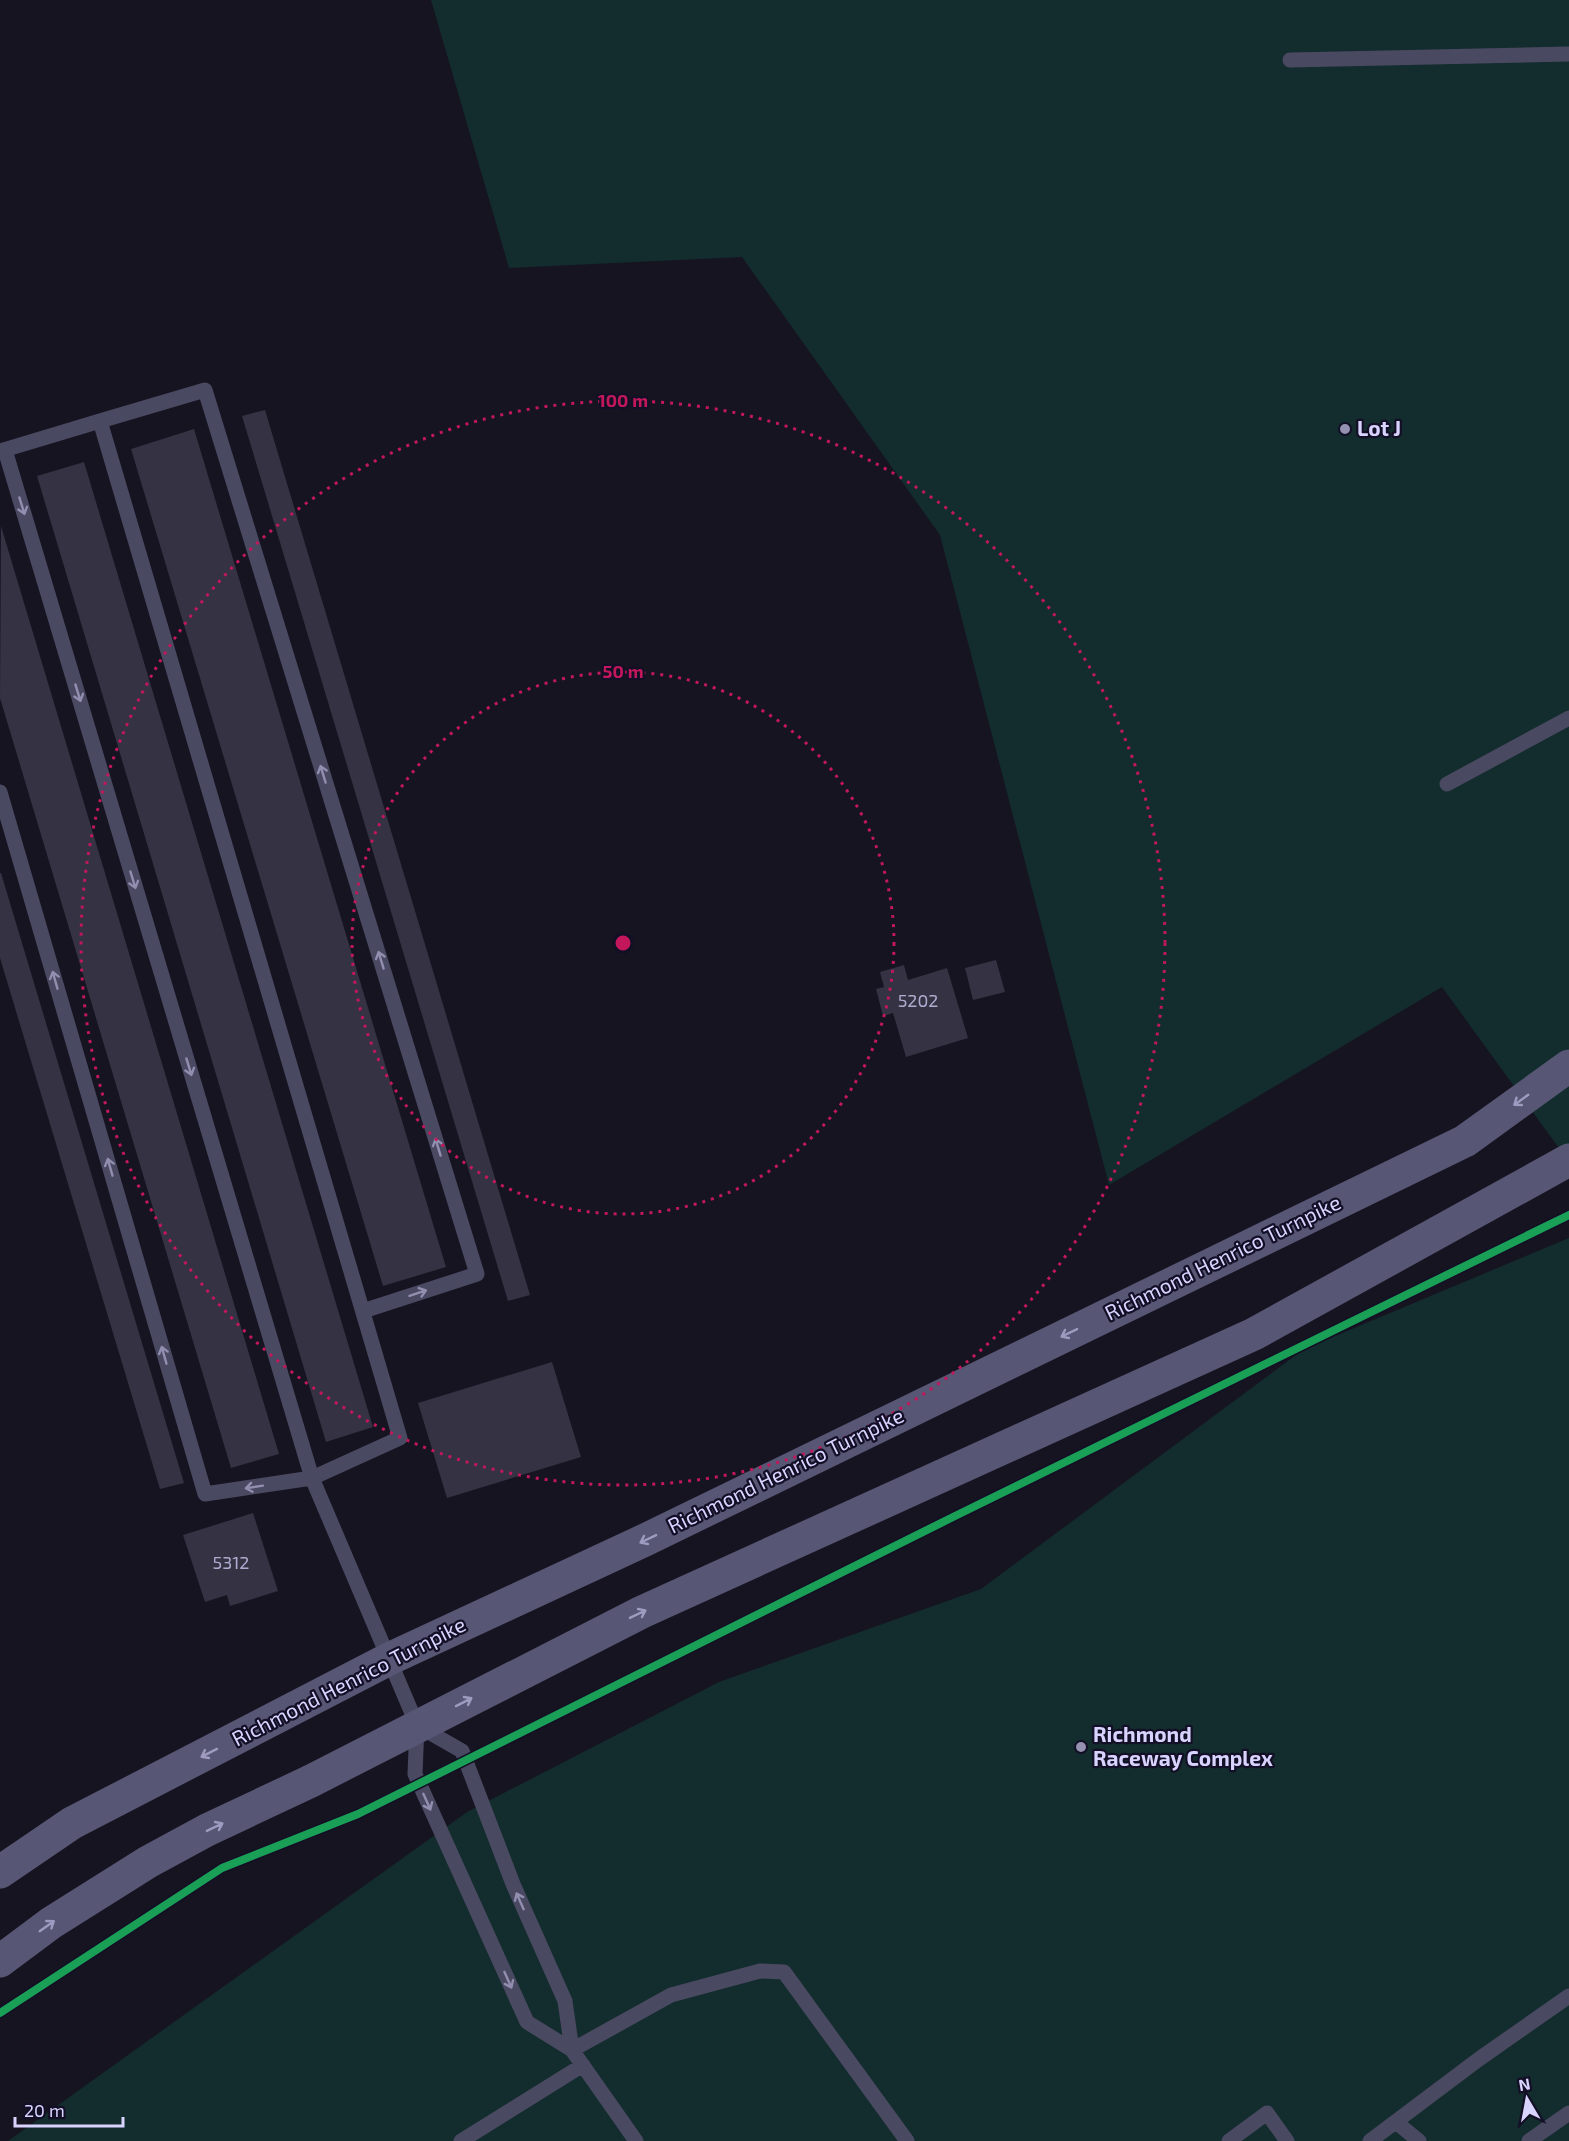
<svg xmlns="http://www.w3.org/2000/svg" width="1569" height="2141" viewBox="0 0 1569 2141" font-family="'Exo 2',sans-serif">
	<rect width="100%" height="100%" fill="#161421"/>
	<path fill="#132c2d" d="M431 0H1569V1162L1442 987 1109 1185 940 535 742 257 509 268Z
		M1569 1238V2141H8L467 1812 719 1682 981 1589 1304 1349Z"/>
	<path fill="#343243" d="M265 410 530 1295 508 1301 242 416Z
		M194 429 446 1267 383 1286 131 449Z
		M84 462 373 1427 326 1442 37 476Z
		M1 526 279 1454 231 1468 0 698Z
		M0 873H1L184 1483 160 1489 0 958Z
		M996 960 1005 992 973 1000 965 968Z
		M904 965 908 980 947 968 968 1038 906 1057 893 1013 883 1016 876 989 884 987 880 972Z
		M552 1362 581 1457 447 1498 418 1403Z
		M253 1513 278 1591 230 1606 227 1595 205 1602 183 1535Z"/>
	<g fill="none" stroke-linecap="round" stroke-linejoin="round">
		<path stroke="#4a4962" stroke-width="15" d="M1290 60 1569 54
			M100 421 205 390 477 1274 363 1311
			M0 451 100 421 400 1438 312 1478 5 450
			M1447 784 1569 718
			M0 792 205 1494 312 1478 417 1725 415 1774 527 2022 572 2050 565 2001 513 1884 462 1751 420 1727
			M1396 2122 1419 2141
			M461 2141 583 2065
			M636 2141 572 2050 671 1995 760 1971 784 1972 907 2141
			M1229 2141 1267 2113 1287 2141
			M1370 2141 1479 2059 1569 1996
			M1529 2141 1569 2113"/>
		<path stroke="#575674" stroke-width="33" d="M0 1872 72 1823 389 1659 645 1540 1465 1141 1569 1066
			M0 1961 51 1923 148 1862 207 1830 311 1781 642 1612 1254 1334 1569 1160"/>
		<g stroke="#130f26" stroke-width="11">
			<path id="cycleway" d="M0 2013 222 1868 358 1814 953 1517 1569 1215"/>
		</g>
		<use href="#cycleway" stroke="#1a9f57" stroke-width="8"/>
	</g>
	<defs><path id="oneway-shaft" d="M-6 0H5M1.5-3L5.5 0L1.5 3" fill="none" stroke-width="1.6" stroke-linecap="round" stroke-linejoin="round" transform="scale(1.5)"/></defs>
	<g stroke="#928eb0">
		<use href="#oneway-shaft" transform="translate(22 506) rotate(73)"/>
		<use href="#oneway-shaft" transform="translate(78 693) rotate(73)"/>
		<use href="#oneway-shaft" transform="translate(323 774) rotate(-107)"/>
		<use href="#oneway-shaft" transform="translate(133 880) rotate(73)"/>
		<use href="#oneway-shaft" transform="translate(381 960) rotate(-107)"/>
		<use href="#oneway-shaft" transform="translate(55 980) rotate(-106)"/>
		<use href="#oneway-shaft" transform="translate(189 1067) rotate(73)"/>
		<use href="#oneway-shaft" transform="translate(438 1147) rotate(-107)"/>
		<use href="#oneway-shaft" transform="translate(110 1167) rotate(-106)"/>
		<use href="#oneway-shaft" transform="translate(418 1293) rotate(-18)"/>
		<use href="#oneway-shaft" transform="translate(164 1355) rotate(-106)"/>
		<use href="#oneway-shaft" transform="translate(254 1487) rotate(171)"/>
		<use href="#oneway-shaft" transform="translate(427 1802) rotate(66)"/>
		<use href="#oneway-shaft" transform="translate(520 1901) rotate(-114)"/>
		<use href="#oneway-shaft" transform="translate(508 1980) rotate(66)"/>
	</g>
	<g stroke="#9e9bc0">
		<use href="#oneway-shaft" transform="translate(1521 1100) rotate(144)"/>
		<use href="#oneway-shaft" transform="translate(1069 1333) rotate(154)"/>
		<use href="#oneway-shaft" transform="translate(648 1539) rotate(154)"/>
		<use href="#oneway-shaft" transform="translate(638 1614) rotate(-26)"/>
		<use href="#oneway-shaft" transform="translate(464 1702) rotate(-27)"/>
		<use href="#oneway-shaft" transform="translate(209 1753) rotate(153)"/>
		<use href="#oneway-shaft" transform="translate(215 1827) rotate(-26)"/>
		<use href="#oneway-shaft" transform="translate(47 1926) rotate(-35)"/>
	</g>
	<g fill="none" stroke="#c2185b" stroke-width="3" stroke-dasharray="3 6">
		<circle cx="623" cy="943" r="271"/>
		<circle cx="623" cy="943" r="542"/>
	</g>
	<g fill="#9591b1" stroke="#130f26" stroke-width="2">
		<circle cx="1345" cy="429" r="6"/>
		<circle cx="1081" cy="1747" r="6"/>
	</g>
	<g text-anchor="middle" stroke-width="4.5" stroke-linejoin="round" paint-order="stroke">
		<g font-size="18" fill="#b0acd0">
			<text x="918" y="1007">5202</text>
			<text x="231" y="1569">5312</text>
		</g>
		<g font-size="21" font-weight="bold" fill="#d9d4ff" stroke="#130f26" text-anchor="start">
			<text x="1357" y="436">Lot J</text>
			<text x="1093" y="1742">Richmond<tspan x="1093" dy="24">Raceway Complex</tspan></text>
		</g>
		<g font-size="21" fill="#d9d4ff" stroke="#130f26">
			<text transform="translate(1223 1258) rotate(-26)" y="7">Richmond Henrico Turnpike</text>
			<text transform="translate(786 1471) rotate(-26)" y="7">Richmond Henrico Turnpike</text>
			<text transform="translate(349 1682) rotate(-27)" y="7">Richmond Henrico Turnpike</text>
		</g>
	</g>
	<circle cx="623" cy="943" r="9" fill="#c2185b" stroke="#130f26" stroke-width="3"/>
	<g font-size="18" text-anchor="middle" font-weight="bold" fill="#c2185b" stroke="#130f26" stroke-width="4.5" stroke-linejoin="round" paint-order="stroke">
		<text x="623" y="407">100 m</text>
		<text x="623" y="678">50 m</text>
	</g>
	<g transform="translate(1527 2099) rotate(350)" stroke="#130f26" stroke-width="4.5" paint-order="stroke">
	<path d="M0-4.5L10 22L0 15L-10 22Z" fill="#d9d4ff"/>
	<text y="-9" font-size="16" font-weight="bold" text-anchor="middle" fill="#d9d4ff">N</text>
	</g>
	<path d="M15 2117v9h108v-9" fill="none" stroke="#d9d4ff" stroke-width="3"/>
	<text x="24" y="2117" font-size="18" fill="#d9d4ff" stroke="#130f26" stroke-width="4.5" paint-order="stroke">20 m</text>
</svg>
